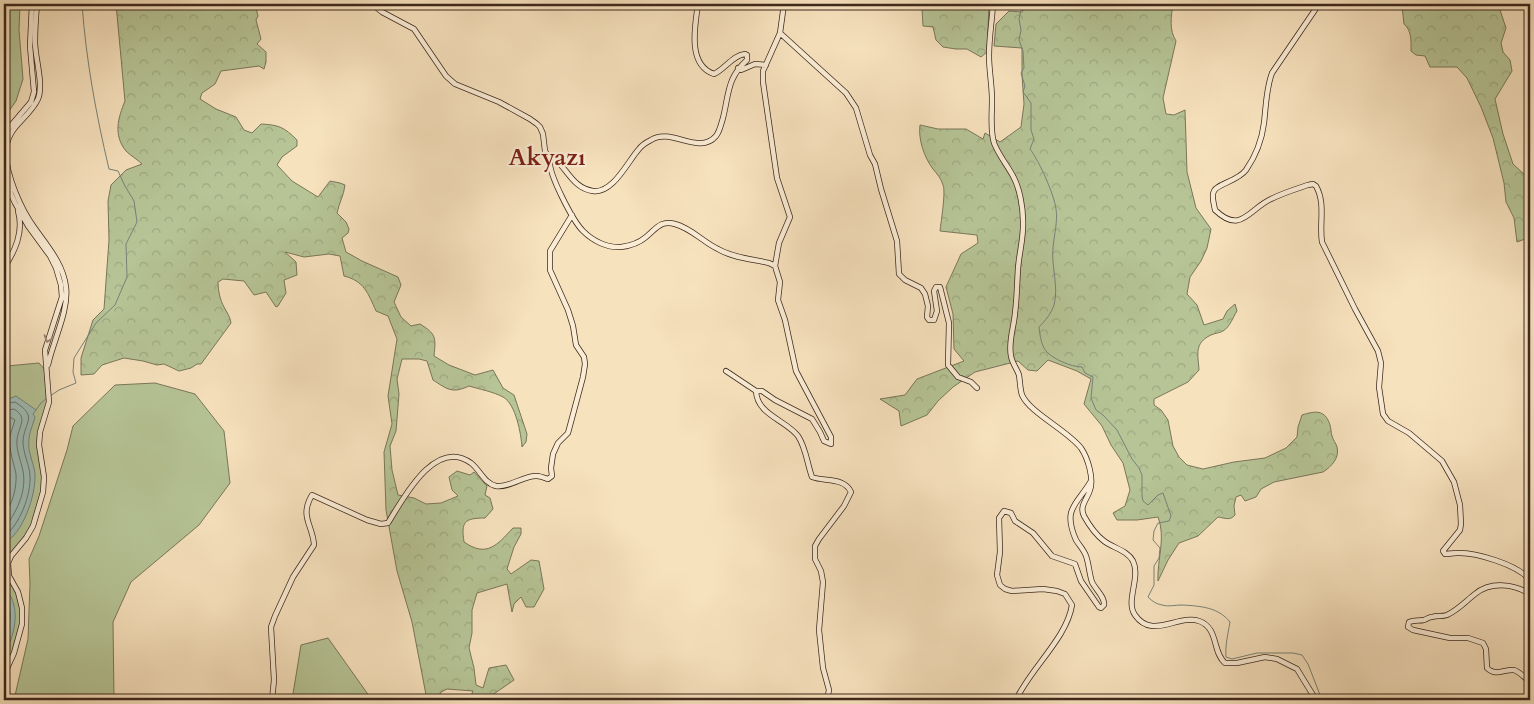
<svg xmlns="http://www.w3.org/2000/svg" width="1534" height="704" viewBox="0 0 1534 704" font-family="Cardo,serif">
	<defs>
		<pattern id="forest-crowns" width="20" height="18" patternUnits="userSpaceOnUse" patternTransform="scale(1.25)"><rect width="20" height="18" fill="#b6c496"/><path d="M2 6a3 3 0 1 1 6 0M12 15a3 3 0 1 1 6 0" fill="none" stroke="#9da881"/></pattern>
	</defs>
	<rect width="100%" height="100%" fill="#f7e2be"/>
	<filter id="stains"><feTurbulence type="fractalNoise" baseFrequency=".004" numOctaves="4"/><feColorMatrix values="0 0 0 0 .2 0 0 0 0 .09 0 0 0 0 .02 0 0 0 .5 -.17"/></filter>
	<radialGradient id="worn" r=".72"><stop offset=".6" stop-color="#630" stop-opacity="0"/><stop offset="1" stop-color="#630" stop-opacity=".3"/></radialGradient>
	<path fill="#b6c496" stroke="#7a765a" d="M4 4H20L19 30 23 79 16 101 4 118Z
		M39 363 46 371 49 402 40 432 43 492 33 526 11 556 9 576 18 592 22 624 4 675V368L7 366Z
		M155 383 195 394 224 431 230 483 199 525 131 582 113 622 114 700H14L28 639 30 584 29 559 39 536 67 450 73 426 115 385Z
		M328 638 372 700H292L301 645Z"/>
	<path fill="url(#forest-crowns)" stroke="#7a765a" d="M116 4H255L258 16 256 20 261 39 257 44 266 52V62L264 69 259 66 221 71 215 84 202 93 200 99 216 109 236 117 244 130 252 133 261 124C279 125 284 127 297 140V146L282 157 277 165 292 181 318 197 330 181 340 183 345 185C344 195 339 203 337 213L346 222 349 229 348 233 342 238 346 252 362 261 398 277 401 285 394 302 401 317 411 326 420 324C436 334 436 337 434 356L449 365 475 375 493 370 503 388 514 395 527 434 526 442 522 447C521 434 516 404 503 397 494 392 479 389 469 386 452 394 447 389 433 380L427 361 419 359H402L397 379 399 394 396 431 390 446 392 470 398 495 414 498 426 504 441 503 458 496 452 490 449 477 457 471 470 475 474 472 487 486 485 495 490 498 493 509 485 518C464 518 461 522 464 542 487 558 497 545 513 528H521V534L514 547 507 569 511 574 531 560 539 561 544 589 534 607H526L521 597 514 604 512 612 507 584 477 593 472 610V633L469 648 474 668 476 685 483 688 489 668 506 665 514 680 485 700H469L473 691 447 689 441 692 437 700H427L412 622 397 571 386 510 384 452 392 424 388 396 397 339 388 316 376 311C368 293 364 281 344 276L340 256 329 254 304 257 285 252 296 262 297 275 284 280 286 293 278 306 276 307 266 292 254 295 244 281 223 279 218 282C218 290 220 300 224 307 227 313 230 316 231 323L201 364H197L191 368 179 371 164 364 157 365 143 361 124 358 102 365 94 374 81 375V358L93 320 104 309 109 240 108 201 111 185 126 170 142 164C137 159 131 156 126 151 113 135 118 118 125 101Z
		M926 4H989L987 52 981 57 967 49H956L943 47 936 40 933 27 923 26 922 9Z
		M1026 4H1173C1171 17 1169 30 1176 41L1163 98 1166 114 1174 115 1185 110 1187 172 1196 208 1211 229 1207 248 1201 261 1190 277 1187 294 1197 305 1204 325 1223 319 1227 311 1235 304 1237 311C1233 317 1230 327 1223 331 1220 333 1215 333 1211 335 1194 343 1198 354 1199 370L1188 382 1154 399V405L1161 410 1168 420 1173 446 1179 457 1187 465 1203 469 1234 462 1265 458 1286 448 1297 437 1298 427 1302 415C1315 411 1325 409 1330 425 1331 428 1331 433 1332 436 1333 440 1336 443 1337 447 1340 458 1331 467 1323 472L1274 482 1261 489 1256 497 1245 501 1241 495 1236 497 1234 506 1235 515C1230 521 1225 518 1218 517L1198 536 1179 543 1168 560 1158 581C1157 559 1166 539 1158 517L1137 520H1117L1113 513 1125 506 1130 490 1123 463 1111 445 1102 426 1084 404 1091 379 1077 371 1048 360 1037 371 1028 370 1018 361 975 372 953 387 938 401 927 415 901 426 899 411 880 399 905 395 917 379 964 361 954 349 953 314 946 287 961 254 978 243 977 235 940 231C941 221 946 192 943 185 941 178 937 174 933 169 924 157 918 139 920 125L938 129H966L983 139 985 133 1000 142 1021 127 1024 104 1022 75V48L994 46 996 24 1009 11 1022 12Z
		M1401 4H1498L1506 28 1501 43 1503 52 1510 60 1512 71 1495 99 1503 134 1513 164 1526 176 1525 239 1517 242 1514 218 1506 202 1504 183 1493 138 1481 107 1467 78 1457 67H1430L1425 56 1416 55 1411 51C1411 41 1412 31 1404 24L1402 6Z"/>
	<path fill="#9ebdb6" stroke="#778279" d="M16 396 36 410 33 414 35 417C33 425 29 433 29 440 27 451 34 463 35 474 36 495 23 534 4 543V399L6 400Z
		M4 587C6 590 9 593 11 597 20 615 13 639 4 655Z"/>
	<g fill="none" stroke-linecap="round" stroke-linejoin="round">
		<path stroke="#6e736a" stroke-width="1" d="M4 404 15 402C39 417 24 422 23 441 23 453 29 464 30 475 31 496 20 524 4 537
			M4 411 14 409C29 418 18 427 17 440 16 450 21 461 23 471 27 492 16 513 4 529
			M4 418H12L15 420C13 427 9 435 10 443 10 454 14 464 16 474 17 488 12 505 4 516
			M4 595C14 609 10 629 4 643"/>
		<path stroke="#778279" stroke-width="1" d="M1024 4 1021 10 1019 19 1021 30 1019 40 1023 51 1024 68 1021 73 1025 86 1023 92 1031 103V130L1034 139 1030 149C1039 161 1054 194 1056 209 1058 221 1054 235 1053 248 1051 266 1059 287 1054 305 1051 314 1045 321 1039 327 1040 335 1041 345 1046 351 1053 359 1071 367 1082 367L1085 373 1093 377 1091 398 1096 410 1103 415 1117 430 1132 459 1139 468 1142 475V496L1143 501 1148 505 1158 495 1163 493 1171 516 1169 521 1158 523 1154 531 1153 540 1160 548 1159 558 1154 566V585L1148 597C1152 601 1156 604 1162 605 1168 607 1175 605 1182 605 1200 606 1218 607 1230 622 1228 634 1225 645 1226 657L1232 659 1257 653H1293L1302 655 1308 664 1322 700
			M50 396 59 390 76 383 73 372 74 358 96 323 115 305 127 277 126 244 137 222 134 201 125 186 118 171 109 169C96 114 86 60 82 4
			M36 410 41 403 47 398"/>
		<g stroke="#3d291d" stroke-width="6">
			<path id="secondary" d="M37 4C36 16 35 29 35 42 35 58 44 84 38 99 28 120 6 126 6 153 6 175 21 209 34 227 47 246 63 263 66 287 69 311 53 341 48 365
				M372 4 382 12 414 29 446 76 455 84 499 102 530 119 537 124 540 127 543 134 545 151 550 159C547 172 573 221 583 231 593 241 607 248 621 247 629 246 639 243 646 237 656 229 660 220 675 224 691 228 703 242 718 249 733 258 753 259 769 263L775 266 780 282 778 300 785 320 796 371 831 437V444L824 441 820 432 812 419 775 400 762 391H756C757 415 786 420 798 436 806 448 807 463 812 477 825 482 844 477 851 492L844 506 819 539 815 546V559L821 571 823 582 819 630 823 668 829 690 827 700
				M993 4C992 21 989 38 989 56 989 70 992 85 992 100 992 114 990 130 994 143 999 156 1008 166 1014 178 1020 190 1023 208 1023 221 1024 237 1019 253 1018 269 1017 283 1017 298 1015 313 1014 327 1008 342 1011 356 1012 363 1017 369 1019 375 1020 381 1020 389 1022 395 1030 413 1067 430 1081 448 1088 458 1094 479 1090 490 1087 500 1079 506 1084 516 1089 525 1096 535 1104 541 1113 548 1127 550 1133 561 1141 578 1125 601 1135 615 1152 640 1178 614 1199 621 1219 628 1212 652 1225 663H1237L1265 657 1277 659 1297 669 1316 700
				M1319 4 1272 73C1266 89 1266 106 1264 123 1262 139 1255 157 1246 170 1238 181 1217 184 1214 191 1211 196 1214 204 1215 210 1241 235 1249 209 1271 199 1283 193 1296 189 1308 185L1313 184 1316 186C1326 204 1319 223 1322 242L1355 309 1378 351 1381 363 1379 387 1383 414 1388 421 1409 433 1442 461 1454 482 1460 505 1461 524 1460 530 1443 551 1445 554C1449 554 1453 553 1457 553 1476 552 1518 565 1530 580
				M780 33 846 93 856 108 870 155 875 164 881 189 897 241 899 274 905 280 921 288 925 294 928 306 927 317 929 320H934L937 311 934 291 936 287H940L949 323 948 365 958 377 971 382 977 388
				M738 68 741 70 755 64 766 65
				M4 136 8 129 31 102 34 92 30 46 32 4
				M550 159 553 158C567 167 572 188 593 191 613 194 628 161 639 149 642 145 647 142 651 140 671 127 699 156 716 136 720 131 721 124 723 118 729 94 727 78 747 60V55L745 54C733 55 725 69 714 74 687 65 695 26 698 4
				M4 167 11 194 15 203 28 226 50 256 56 268 61 285 62 297 45 350 49 402 40 432 39 445 44 477 43 492 33 526 26 538 11 556 8 563 9 576 18 592 22 608V624L14 653 4 675
				M775 266 779 243 790 217 777 178 763 82V71L780 33 784 4
				M4 268C15 251 24 232 18 211
				M726 371 756 391
				M1530 594C1514 584 1491 581 1475 594 1466 601 1458 610 1447 615 1442 617 1437 615 1432 617 1429 617 1427 619 1424 620 1419 621 1414 620 1409 622L1408 627 1413 630 1450 638H1468L1483 643 1486 649 1487 668C1496 677 1504 669 1514 670 1520 672 1525 678 1530 682
				M272 700 274 680 271 627 275 616 293 577 314 545C313 525 299 517 312 495L367 520 381 524 388 523C403 499 435 437 471 463 480 470 485 484 496 486 510 488 524 475 537 476 540 476 545 478 548 479L552 476 551 468 553 454 558 443 568 433 583 377 585 364 584 357 576 345 573 326 568 310 550 270V251L572 215
				M1016 700C1030 669 1067 638 1072 605L1065 594 1057 591 1043 589 1012 591 1005 589 1000 585 997 575 1000 552 999 518 1004 511 1011 513 1015 521 1033 533 1052 556 1075 564 1081 581 1099 607 1101 608 1104 605C1105 597 1096 590 1092 582 1089 573 1089 564 1086 556 1084 550 1079 545 1076 540 1062 508 1077 505 1091 481"/>
		</g>
		<use href="#secondary" stroke="#faecd5" stroke-width="4.5"/>
	</g>
	<defs><path id="oneway-chevron" d="M-2-3.5L2.5 0L-2 3.5" fill="none" stroke-width="1.6" stroke-linecap="round" stroke-linejoin="round" transform="scale(1.25)"/></defs>
	<use stroke="#9c8a79" href="#oneway-chevron" transform="translate(48 339) rotate(108)"/>
	<g text-anchor="middle" stroke-width="4.5" stroke-linejoin="round" paint-order="stroke">
		<g font-size="24" font-weight="bold" fill="#7a1f14" stroke="#faecd5">
			<text x="547" y="165">Akyazı</text>
		</g>
	</g>
	<rect width="1534" height="704" fill="none" stroke="#f7e2be" stroke-width="20"/>
	<rect x="5" y="5" width="1524" height="694" fill="none" stroke="#3d291d" stroke-width="2.5"/>
	<rect x="10" y="10" width="1514" height="684" fill="none" stroke="#3d291d"/>
	<rect width="100%" height="100%" filter="url(#stains)"/>
	<rect width="100%" height="100%" fill="url(#worn)"/>
</svg>
